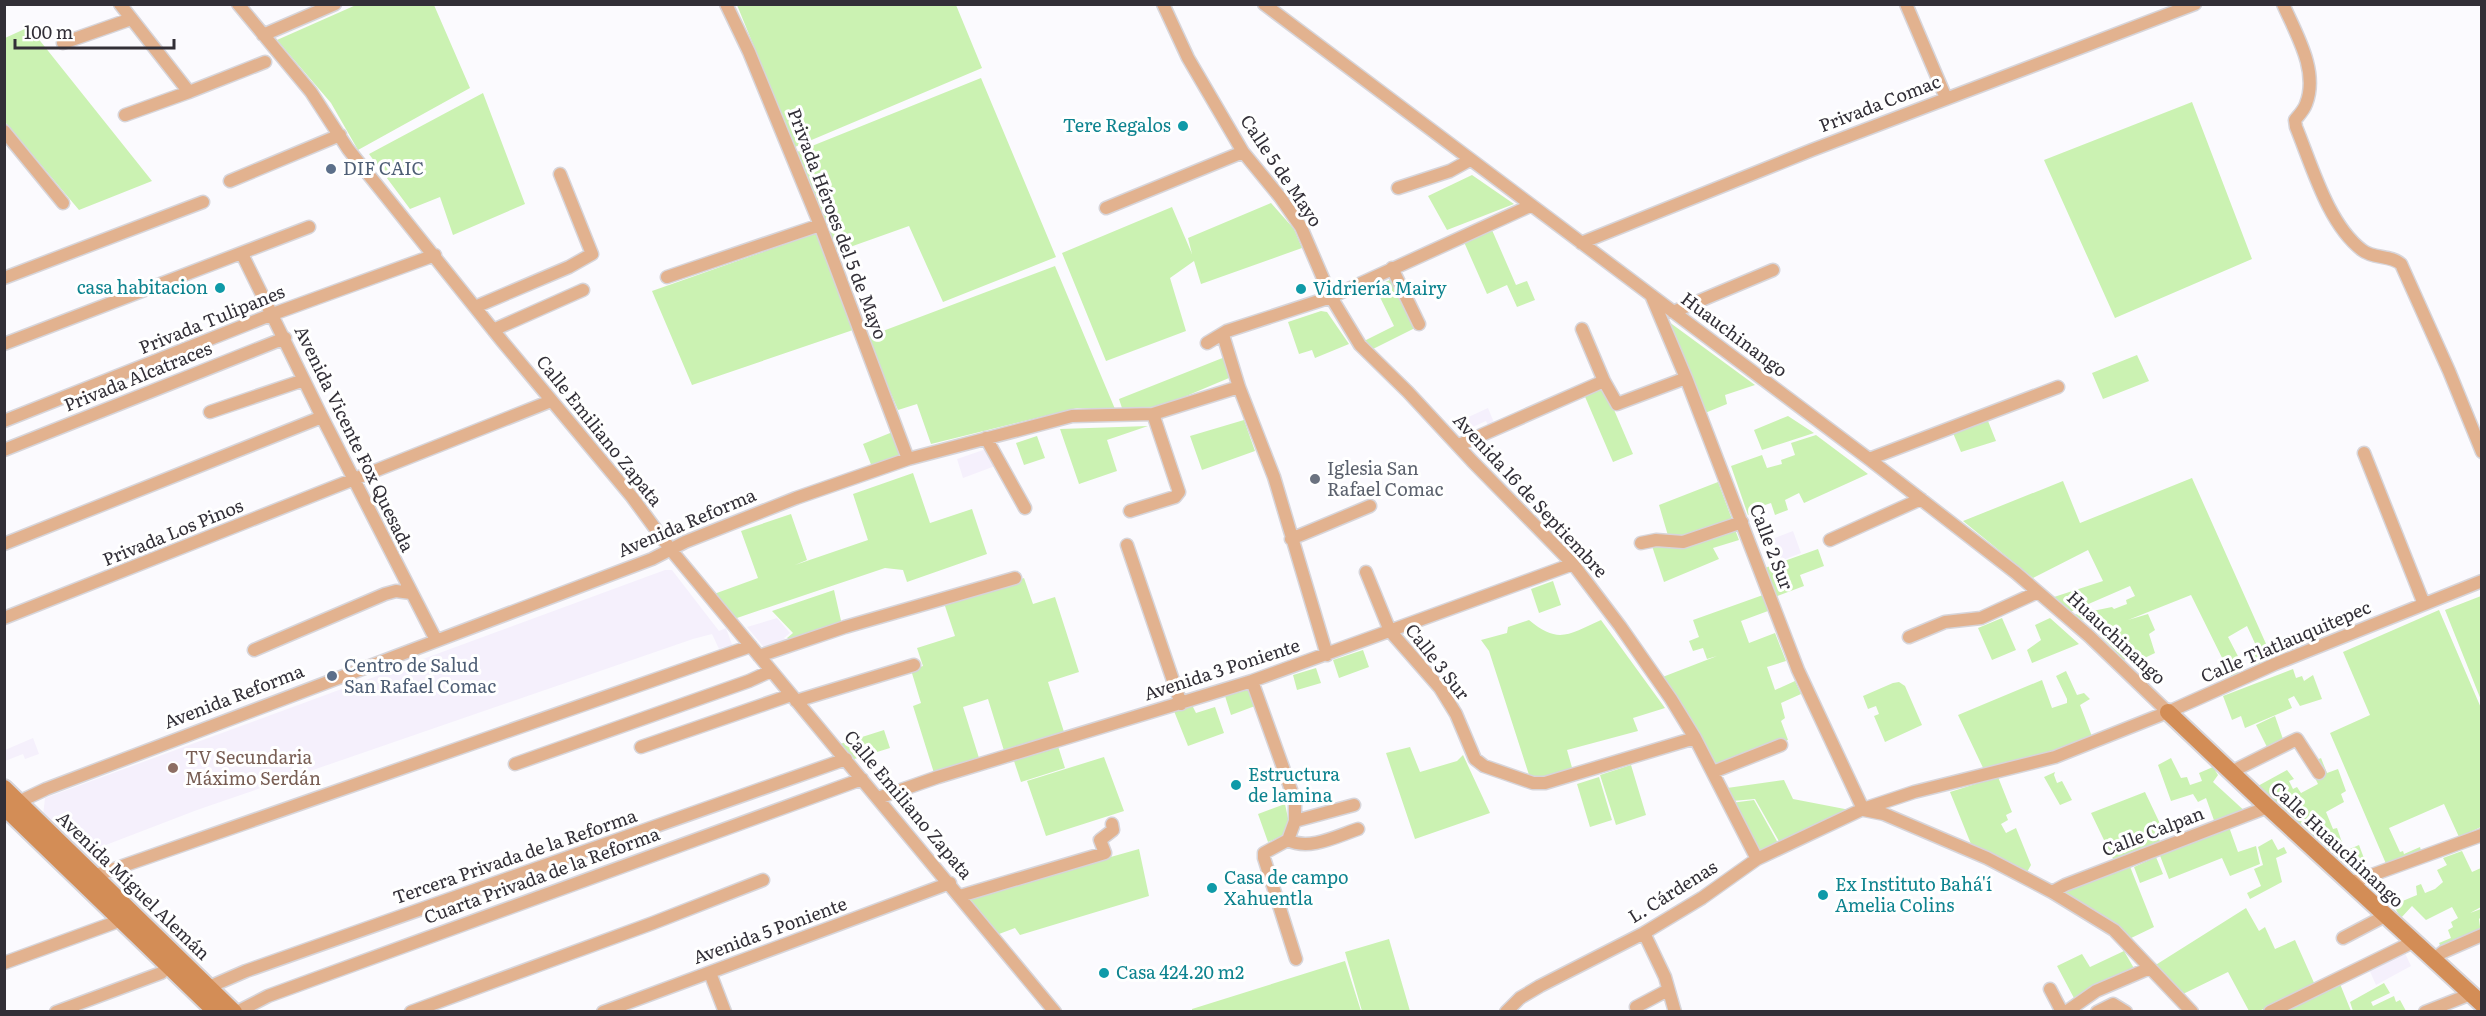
<svg xmlns="http://www.w3.org/2000/svg" width="2486" height="1016" viewBox="0 0 2486 1016" font-family="Literata,serif">
	<rect width="100%" height="100%" fill="#fbfafe"/>
	<path fill="#f5f0fc" d="M1488 408 1495 425 1489 428 1486 421 1466 430 1462 420Z
		M989 448 995 466 963 478 957 459Z
		M1793 531 1801 553 1778 562 1770 540Z
		M665 570H672L719 631 726 628 733 647 726 651 724 647 719 649 712 634 693 639 197 810 85 853 43 816 45 798Z
		M777 618 790 633 784 638 788 642 766 650 747 627Z
		M33 738 39 754 25 759 23 754 5 761V750Z
		M2403 949 2411 966 2376 985 2368 967Z"/>
	<path fill="#cbf2b2" d="M356 5H434L470 88 358 150 331 103 277 40Z
		M737 5H956L982 68 795 147Z
		M29 27 152 181 79 210 5 122V38Z
		M981 78 1056 257 943 302 909 226 836 252 797 152Z
		M483 93 525 204 453 235 440 197 410 209 369 154Z
		M2192 102 2252 259 2115 318 2044 160Z
		M1472 175 1514 204 1447 230 1428 196Z
		M1271 203 1294 229 1302 248 1201 284 1194 261 1170 278 1186 331 1106 361 1062 253 1172 207 1192 254 1188 238Z
		M1492 230 1516 285 1527 281 1535 300 1517 307 1507 285 1487 294 1464 242Z
		M817 233 853 330 692 385 652 291Z
		M1055 266 1115 409 1077 408 931 444 917 404 898 410 867 337Z
		M1394 278 1417 327 1369 351 1364 341 1394 326 1375 287Z
		M1321 311 1327 312 1349 344 1315 358 1312 350 1299 354 1288 322Z
		M1665 319 1755 385 1725 395 1727 404 1705 413Z
		M2137 355 2149 381 2103 399 2092 373Z
		M1225 357 1229 378 1153 410 1123 411 1119 399Z
		M1603 384 1633 454 1613 462 1583 392Z
		M1788 416 1814 433 1762 450 1754 430Z
		M1244 420 1255 451 1202 470 1190 436Z
		M1988 421 1996 441 1961 452 1953 433Z
		M1148 426 1107 440 1117 471 1079 484 1060 429Z
		M895 431 904 457 872 467 863 444Z
		M1816 435 1868 474 1804 503 1799 493 1785 500 1788 510 1775 515 1771 503 1753 509 1754 513 1748 515 1731 466 1762 455 1767 468 1782 464 1781 460 1795 455 1791 443Z
		M1037 436 1045 458 1024 465 1016 443Z
		M913 473 930 523 972 509 987 554 907 582 903 570 885 568 734 619 714 594 758 578 741 531 791 514 807 560 795 565 868 540 853 494Z
		M2192 478 2275 664 2257 669 2251 656 2259 652 2247 626 2228 637 2241 662 2235 665 2240 677 2234 682 2191 595 2128 620 2148 614 2155 630 2149 634 2155 653 2134 663 2128 656 2124 660 2097 632 2108 628 2107 622 2095 626 2073 615 2112 607 2114 609 2127 604 2126 600 2135 596 2130 586 2070 612 2054 597 2103 581 2088 550 2033 578 1963 521 2063 481 2080 523Z
		M1718 482 1733 522 1684 539H1669L1659 505Z
		M1734 527 1739 540 1713 548 1719 559 1664 582 1651 543Z
		M1818 549 1824 566 1800 575 1804 586 1775 597 1765 568Z
		M1024 578 1033 604 1055 597 1079 672 1048 682 1065 735 1005 754 988 699 963 707 979 758 934 773 913 706 921 703 911 670 923 666 917 648 955 636 944 603Z
		M1553 581 1561 605 1539 613 1531 589Z
		M834 590 842 625 791 641 787 638 793 633 772 611Z
		M1763 595 1768 611 1741 621 1749 643 1775 633 1786 661 1767 667 1775 690 1795 681 1801 694 1781 703 1785 718 1781 721 1788 740 1716 769 1660 678 1717 656 1707 659 1703 648 1693 651 1689 641 1699 637 1693 620Z
		M2481 596V700L2445 610Z
		M2439 610 2481 708V827L2459 837 2444 804 2389 828 2400 852 2403 851 2404 854 2420 847 2422 854 2387 866 2330 733 2370 715 2343 652Z
		M2002 618 2016 650 1992 660 1978 628Z
		M2050 618 2079 644 2032 663 2027 650 2041 640 2035 625Z
		M1529 620C1559 645 1569 634 1601 620L1665 708 1633 718 1638 731 1567 750 1573 771 1546 780 1530 778 1489 651 1481 640 1507 633 1508 627Z
		M1363 650 1369 667 1339 678 1333 660Z
		M1316 668 1321 683 1297 690 1293 675Z
		M2293 669 2296 678 2302 676 2304 681 2313 675 2322 699 2300 706 2294 696 2288 699 2292 708 2245 728 2241 716 2232 720 2223 696Z
		M2066 671 2077 695 2084 693 2090 699 2080 705 2093 739 2057 753 1985 772 1958 715 2042 680 2052 708 2067 703V699L2056 676Z
		M1899 682 1905 686 1922 725 1885 742 1874 716 1879 714 1876 706 1868 709 1863 696 1893 683Z
		M1248 688 1255 706 1231 715 1225 696Z
		M1192 705 1196 713 1215 707 1224 733 1188 746 1174 711Z
		M2275 716 2284 742 2268 749 2256 725Z
		M884 730 890 748 851 760 840 744Z
		M1057 743 1065 768 1021 782 1013 758Z
		M1410 747 1420 772 1457 761 1463 755 1490 813 1415 839 1386 753Z
		M1104 757 1124 811 1046 836 1027 781Z
		M2171 758 2181 778 2187 777 2190 785 2202 781 2199 773 2213 767 2218 775 2213 782 2248 814 2216 826 2206 798 2198 802 2193 794 2171 801 2158 765Z
		M2321 758 2327 773 2338 769 2346 791 2341 794 2344 802 2326 812 2333 829 2337 828 2345 851 2359 845 2365 861 2363 863 2359 857 2343 864 2332 858 2337 855 2331 857 2256 787 2287 770 2294 779 2289 781 2293 789 2297 787 2301 793 2318 784 2308 764Z
		M1631 765 1646 815 1616 825 1600 775Z
		M2055 772 2054 775 2057 783 2062 781 2072 800 2060 805 2044 777Z
		M1599 777 1612 820 1590 827 1577 784Z
		M1998 777 2012 812 2006 815 2008 820 2001 824 2006 833 2016 828 2031 865 2026 874 1973 849 1950 792Z
		M1784 780 1793 799 1850 810 1780 843 1755 799 1732 801 1727 788Z
		M2145 792 2164 832 2157 835 2162 845 2115 863 2091 813Z
		M1754 800 1778 843 1758 853 1731 803Z
		M1285 804 1289 823 1285 835 1268 842 1258 814Z
		M2229 827 2238 852 2256 846 2260 864 2230 876 2222 858 2169 879 2159 853Z
		M2272 839 2278 850 2284 847 2287 853 2276 858 2282 882 2250 899 2247 893 2261 886 2254 869 2263 865 2258 847Z
		M1139 849 1149 896 1020 935 1015 928 999 934 966 898Z
		M2462 851 2472 872 2481 868V907L2470 913 2481 909V917L2479 919 2481 934 2443 952 2439 943 2451 938 2448 930 2453 927 2451 922 2458 918 2452 907 2426 920 2412 906 2401 918 2393 905 2417 895 2416 886 2421 884 2425 893 2435 889 2443 882 2437 870 2447 865 2443 858Z
		M2156 857 2163 874 2140 883 2134 867Z
		M2129 864 2154 927 2127 940 2057 891Z
		M2246 908 2259 931 2265 927 2275 949 2295 940 2315 985 2259 1011H2249L2228 972 2183 994 2154 966Z
		M1389 939 1410 1011H1362L1345 952Z
		M2124 951 2135 970 2075 1000 2057 966 2082 954 2090 967Z
		M1345 961 1361 1011 1192 1012V1009Z
		M2384 983 2390 993 2371 1002 2373 1006 2394 996 2396 1002 2400 1000 2406 1011H2353L2350 1002Z
		M2340 984 2351 1011 2282 1012Z"/>
	<g fill="none" stroke-linecap="round" stroke-linejoin="round">
		<g stroke="#d7d5da" stroke-width="15">
			<path id="street" d="M120 4 189 92 125 115
				M238 4 311 92 348 149 502 341 632 497 671 550 1055 1012
				M726 4 749 52 820 225 908 459
				M1163 4 1188 58 1243 152 1280 197 1301 227 1331 297 1360 345 1408 392 1472 461 1573 564 1620 626 1671 699 1695 738 1757 859
				M1264 4 1869 459 2016 573 2089 636 2168 712
				M1906 4 1946 98
				M2283 4C2296 34 2319 71 2306 104 2304 110 2299 115 2295 120L2296 127C2312 166 2328 224 2362 250 2373 259 2391 255 2401 264L2449 371 2482 452
				M263 35 335 4
				M63 43 131 19
				M189 92 265 62
				M4 131 63 203
				M230 181 340 135
				M1398 188 1450 171 1470 160
				M1106 208 1243 152
				M1581 243 1812 150 2195 4
				M242 254 322 417 436 640
				M1392 268 1419 324
				M667 277 820 225
				M4 278 203 202
				M1651 295 1686 378 1798 670 1863 809
				M475 307 569 267 592 254 560 174
				M1673 312 1773 270
				M1582 329 1604 381 1617 404 1686 378
				M493 330 583 290
				M1223 335 1239 387 1274 477 1327 655
				M1207 343 1227 331 1331 297 1530 206
				M4 344 309 227
				M210 412 304 380
				M4 421 273 314 435 255
				M986 438 1025 508
				M1459 445 1604 381
				M4 450 285 338
				M2364 453 2424 604
				M1869 459 2058 387
				M1130 511 1175 497 1179 492 1153 414
				M1291 539 1370 506
				M1830 540 1921 499
				M1641 543 1656 540 1683 542 1742 522
				M4 544 322 417
				M1127 545 1181 704
				M1366 572 1390 631 1440 688 1456 714 1475 759 1484 766 1533 783H1545L1695 738
				M4 618 551 401
				M1909 637 1945 622 1981 618 2038 592
				M254 650 385 594 396 591 411 593
				M759 656 845 627 1015 578
				M1252 681 1295 801V821L1288 840 1264 853V858L1296 959
				M796 701 914 665
				M641 747 791 695
				M515 764 749 681 771 671
				M1713 772 1781 745
				M2231 772 2297 739 2319 773
				M878 798 938 777 1252 681 1573 564
				M12 805 46 789 652 559 685 542 796 498 908 459 1072 416 1153 414 1239 387
				M1864 810 1884 814 1987 858 2052 892 2114 930 2192 1012
				M1295 821 1354 805
				M1288 840C1309 851 1337 836 1358 829
				M94 876 751 646
				M2350 883 2482 835
				M2052 892 2065 885 2268 807
				M960 896 1105 853 1100 840 1113 830 1112 824
				M1644 933 1665 977 1675 1012
				M2343 938 2385 916
				M2432 960 2443 952 2482 935
				M4 963 127 918
				M710 973 725 1012
				M2050 989 2062 1012
				M205 991 209 987 246 971 846 759
				M1636 1007 1668 990
				M56 1012 161 973 174 963
				M237 1012 268 996 862 779
				M411 1012 653 923 763 880
				M603 1012 950 883
				M1506 1012 1520 998 1540 986 1644 933 1702 898 1757 859 1863 809 1914 792 2055 757 2168 712 2275 664 2482 581
				M2066 1012 2096 991 2150 968
				M2097 1012 2113 1004 2126 1012
				M2270 1012 2413 942
				M2425 1012 2471 994"/>
		</g>
		<g stroke="#d7d5da" stroke-width="20">
			<path id="secondary" d="M2168 712 2268 807 2482 1004
				M4 788 234 1012
				M4 807 216 1012"/>
		</g>
		<use href="#street" stroke="#e2b28f" stroke-width="12"/>
		<use href="#secondary" stroke="#d38d56" stroke-width="16"/>
	</g>
	<g fill="#0f9aa8" stroke="#fff" stroke-width="2">
		<circle cx="1183" cy="126" r="6"/>
		<circle cx="220" cy="288" r="6"/>
		<circle cx="1301" cy="289" r="6"/>
		<circle cx="1236" cy="785" r="6"/>
		<circle cx="1212" cy="888" r="6"/>
		<circle cx="1823" cy="895" r="6"/>
		<circle cx="1104" cy="973" r="6"/>
	</g>
	<g fill="#5c6f8a" stroke="#fff" stroke-width="2">
		<circle cx="331" cy="169" r="6"/>
		<circle cx="332" cy="676" r="6"/>
	</g>
	<circle fill="#6b7280" stroke="#fff" stroke-width="2" cx="1315" cy="479" r="6"/>
	<circle fill="#8d6e63" stroke="#fff" stroke-width="2" cx="173" cy="768" r="6"/>
	<g text-anchor="middle" stroke-width="6" stroke-linejoin="round" paint-order="stroke">
		<g font-size="18" fill="#322f37" stroke="#fff">
			<text transform="translate(1880 104) rotate(-21)" y="6">Privada Comac</text>
			<text transform="translate(1281 171) rotate(56)" y="6">Calle 5 de Mayo</text>
			<text transform="translate(837 224) rotate(69)" y="6">Privada Héroes del 5 de Mayo</text>
			<text transform="translate(212 320) rotate(-22)" y="6">Privada Tulipanes</text>
			<text transform="translate(1734 335) rotate(37)" y="6">Huauchinango</text>
			<text transform="translate(138 377) rotate(-22)" y="6">Privada Alcatraces</text>
			<text transform="translate(599 431) rotate(51)" y="6">Calle Emiliano Zapata</text>
			<text transform="translate(354 439) rotate(64)" y="6">Avenida Vicente Fox Quesada</text>
			<text transform="translate(1530 496) rotate(47)" y="6">Avenida 16 de Septiembre</text>
			<text transform="translate(687 523) rotate(-23)" y="6">Avenida Reforma</text>
			<text transform="translate(173 533) rotate(-22)" y="6">Privada Los Pinos</text>
			<text transform="translate(1771 547) rotate(69)" y="6">Calle 2 Sur</text>
			<text transform="translate(2116 638) rotate(43)" y="6">Huauchinango</text>
			<text transform="translate(2286 642) rotate(-23)" y="6">Calle Tlatlauquitepec</text>
			<text transform="translate(1437 662) rotate(52)" y="6">Calle 3 Sur</text>
			<text transform="translate(1222 670) rotate(-18)" y="6">Avenida 3 Poniente</text>
			<text transform="translate(234 697) rotate(-21)" y="6">Avenida Reforma</text>
			<text transform="translate(908 805) rotate(50)" y="6">Calle Emiliano Zapata</text>
			<text transform="translate(2153 832) rotate(-21)" y="6">Calle Calpan</text>
			<text transform="translate(2337 845) rotate(43)" y="6">Calle Huauchinango</text>
			<text transform="translate(515 857) rotate(-19)" y="6">Tercera Privada de la Reforma</text>
			<text transform="translate(542 876) rotate(-20)" y="6">Cuarta Privada de la Reforma</text>
			<text transform="translate(133 886) rotate(44)" y="6">Avenida Miguel Alemán</text>
			<text transform="translate(1673 892) rotate(-32)" y="6">L. Cárdenas</text>
			<text transform="translate(770 931) rotate(-20)" y="6">Avenida 5 Poniente</text>
		</g>
		<g font-size="18" fill="#0d838f" stroke="#fff" text-anchor="start">
			<text x="1171" y="132" text-anchor="end">Tere Regalos</text>
			<text x="208" y="294" text-anchor="end">casa habitacion</text>
			<text x="1313" y="295">Vidriería Mairy</text>
			<text x="1248" y="781">Estructura<tspan x="1248" dy="21">de lamina</tspan></text>
			<text x="1224" y="884">Casa de campo<tspan x="1224" dy="21">Xahuentla</tspan></text>
			<text x="1835" y="891">Ex Instituto Bahá'í<tspan x="1835" dy="21">Amelia Colins</tspan></text>
			<text x="1116" y="979">Casa 424.20 m2</text>
		</g>
		<g font-size="18" fill="#4e5e75" stroke="#fff" text-anchor="start">
			<text x="343" y="175">DIF CAIC</text>
			<text x="344" y="672">Centro de Salud<tspan x="344" dy="21">San Rafael Comac</tspan></text>
		</g>
		<g font-size="18" fill="#5b616d" stroke="#fff" text-anchor="start">
			<text x="1327" y="475">Iglesia San<tspan x="1327" dy="21">Rafael Comac</tspan></text>
		</g>
		<g font-size="18" fill="#785e54" stroke="#fff" text-anchor="start">
			<text x="185" y="764">TV Secundaria<tspan x="185" dy="21">Máximo Serdán</tspan></text>
		</g>
	</g>
	<rect width="2486" height="1016" fill="none" stroke="#322f37" stroke-width="12"/>
	<path d="M15 39v9h159v-9" fill="none" stroke="#322f37" stroke-width="3"/>
	<text x="24" y="39" font-size="18" fill="#322f37" stroke="#ffffff" stroke-width="4.5" paint-order="stroke">100 m</text>
</svg>
